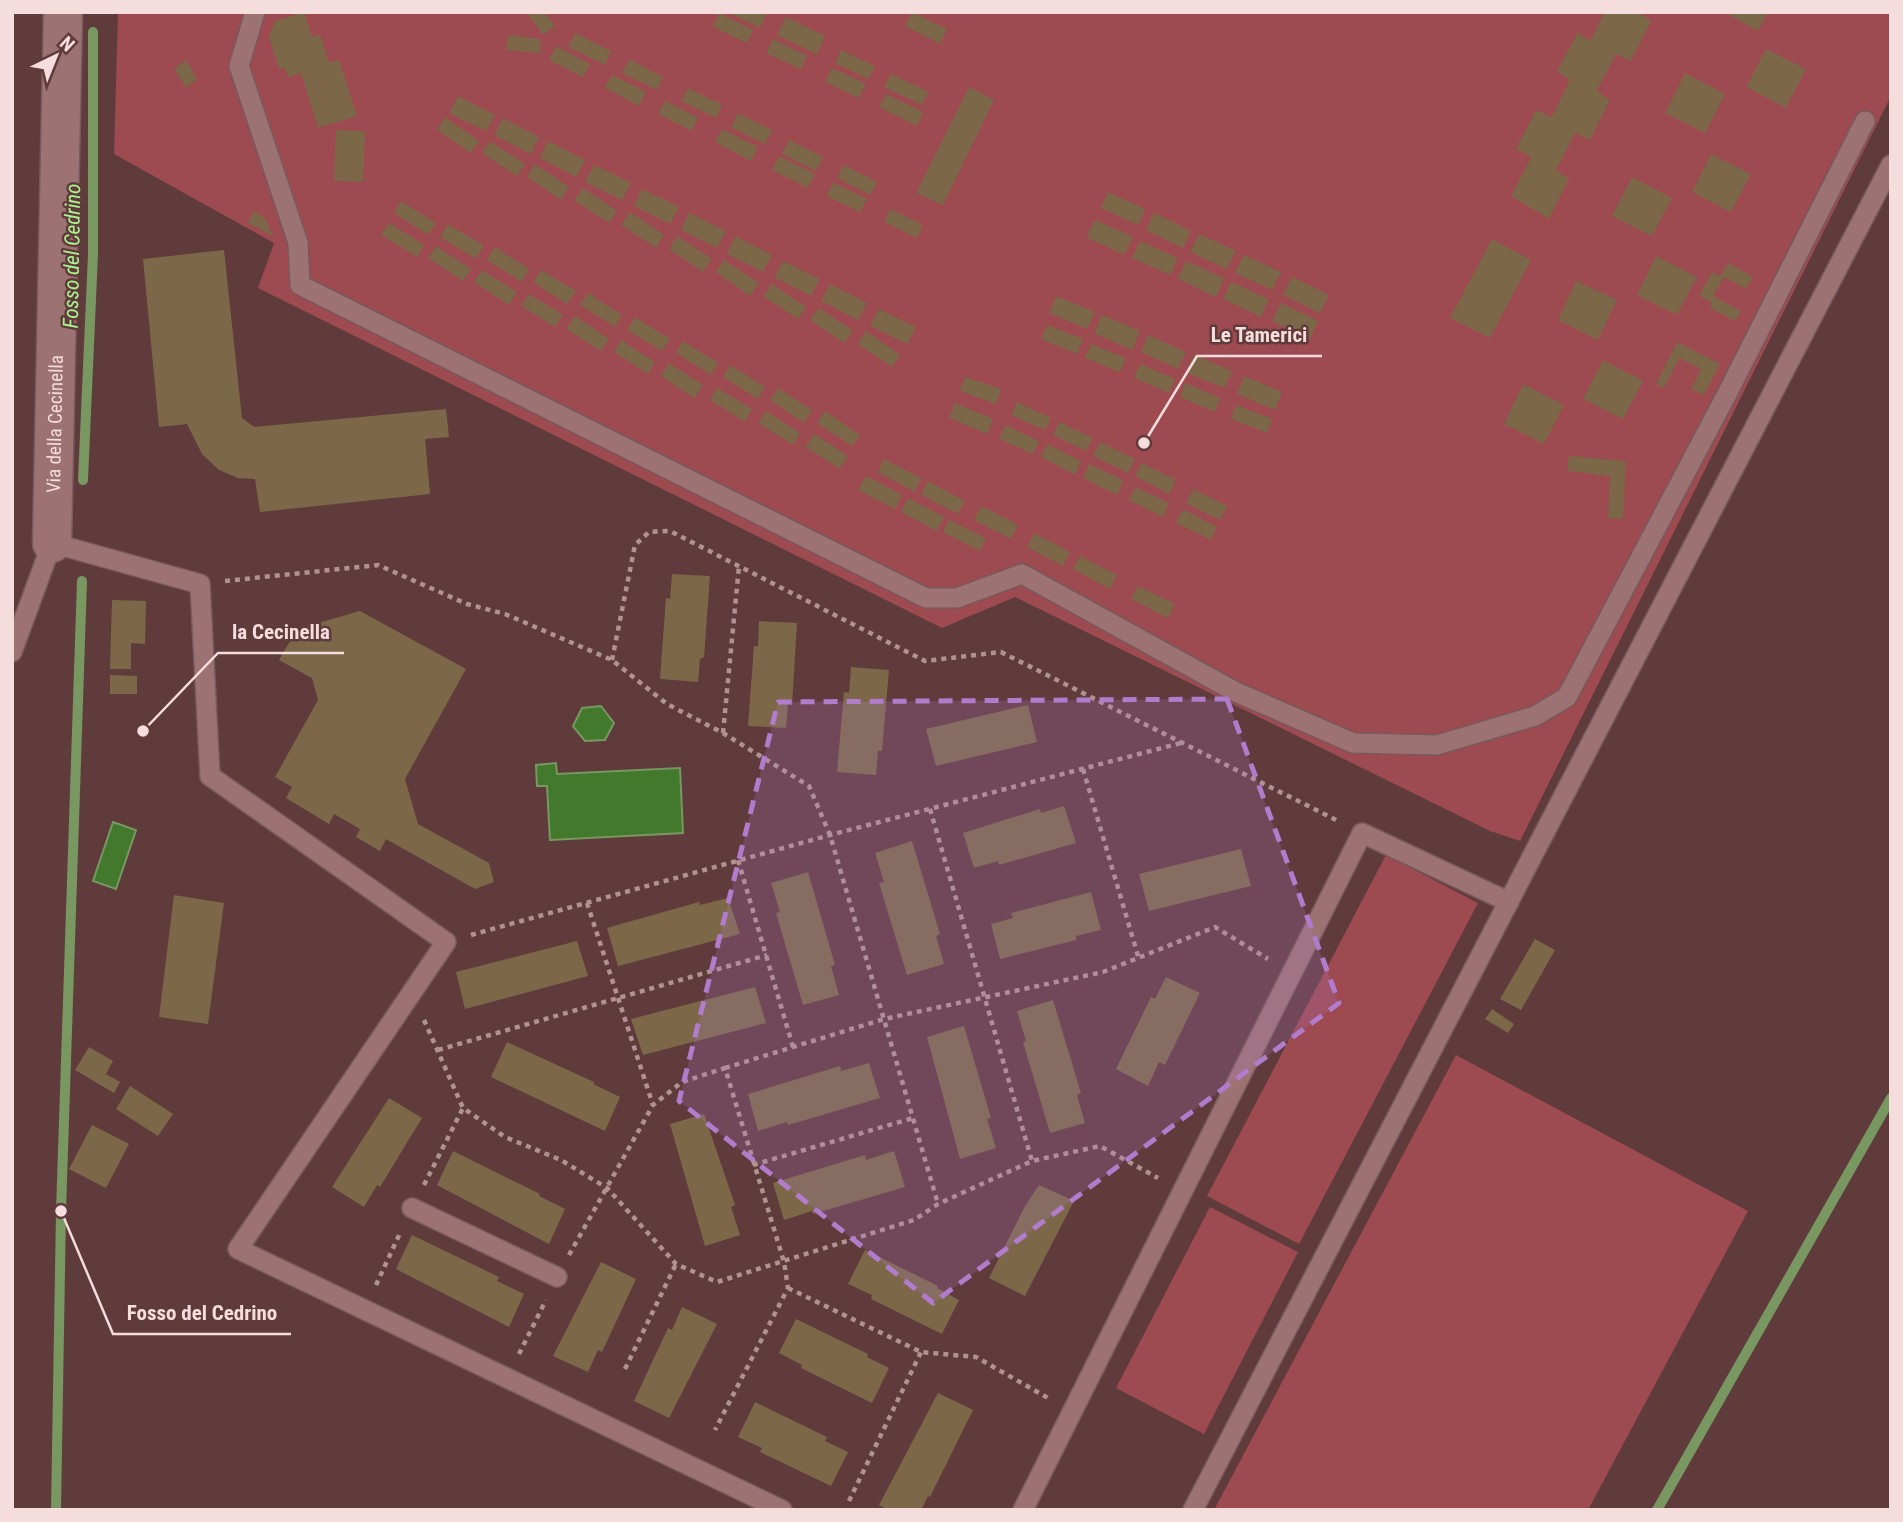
<svg xmlns="http://www.w3.org/2000/svg" width="1903" height="1522" viewBox="0 0 1903 1522" font-family="'Roboto Condensed',sans-serif">
	<rect width="100%" height="100%" fill="#603b3c"/>
	<path fill="#9d4a50" d="M118 12H1891V96L1520 841 1490 831 1015 597 942 628 258 288 274 243 114 154Z
		M1386 855 1478 903 1299 1244 1207 1196Z
		M1456 1055 1748 1211 1588 1510H1214Z
		M1210 1207 1298 1252 1204 1434 1116 1388Z"/>
	<path fill="#42792c" stroke="#789761" stroke-width="2" d="M601 706 614 723 605 740 585 741 573 726 582 708Z
		M556 763 557 774 680 768 683 833 550 840 547 786H537L536 765Z
		M113 822 136 830 116 889 93 881Z"/>
	<g fill="none" stroke-linecap="round" stroke-linejoin="round">
		<path stroke="#789761" stroke-width="10" d="M83 480 93 254V32
			M56 1510 61 1211 82 581
			M1657 1510 1891 1098"/>
	</g>
	<path fill="#7c6848" d="M304 12 312 37 320 34 329 63 339 60 357 116 318 128 301 73 288 77 285 68 279 69 269 37 275 21Z
		M526 12H544L555 26 543 35Z
		M727 12H767L760 28Z
		M912 12 947 29 940 44 905 26Z
		M1605 12H1638L1651 21 1631 61 1616 54 1597 91 1610 100 1590 140 1575 133 1556 170 1569 179 1549 219 1511 196 1531 157 1516 149 1536 110 1552 117 1570 80 1557 71 1578 32 1590 41Z
		M1724 12H1768L1758 31Z
		M719 13 753 30 747 43 713 27Z
		M786 17 825 36 817 54 777 35Z
		M575 33 611 51 605 65 568 47Z
		M508 35 541 39 540 53 506 50Z
		M773 39 807 56 801 69 766 53Z
		M556 46 590 64 583 77 549 60Z
		M1766 49 1806 69 1786 108 1746 87Z
		M841 50 875 66 869 79 835 63Z
		M629 59 663 77 657 90 622 73Z
		M186 60 197 79 186 88 174 69Z
		M832 68 866 84 859 98 825 82Z
		M1685 73 1725 94 1705 133 1665 113Z
		M891 74 929 92 922 105 884 87Z
		M612 75 646 92 639 106 605 88Z
		M969 87 994 100 943 205 916 193Z
		M688 88 722 105 716 118 681 101Z
		M886 94 923 112 917 126 879 107Z
		M458 96 495 115 486 131 449 113Z
		M665 101 698 117 692 131 658 114Z
		M738 113 772 130 765 144 731 127Z
		M445 117 479 141 471 153 437 130Z
		M503 118 539 137 531 154 494 135Z
		M722 129 758 147 751 161 715 142Z
		M336 130 365 131 363 182 334 181Z
		M789 140 823 157 816 171 782 154Z
		M490 141 525 164 517 176 482 153Z
		M548 141 585 160 576 177 540 158Z
		M1711 154 1751 174 1731 212 1692 192Z
		M779 156 815 174 808 188 772 170Z
		M535 164 569 187 561 200 527 177Z
		M594 165 631 183 622 200 585 182Z
		M844 165 877 182 870 195 837 178Z
		M1632 177 1672 198 1652 236 1612 216Z
		M833 183 867 199 860 212 826 196Z
		M583 188 617 211 609 223 574 200Z
		M642 189 679 207 670 224 634 206Z
		M1108 192 1145 209 1138 225 1101 208Z
		M401 201 436 223 428 235 394 213Z
		M890 209 923 225 917 238 884 222Z
		M254 211 265 218 273 236 248 223Z
		M630 212 664 235 656 248 621 225Z
		M689 213 726 231 717 248 681 230Z
		M1154 213 1191 231 1183 248 1146 230Z
		M1095 220 1133 237 1124 255 1086 237Z
		M389 223 424 245 417 257 381 235Z
		M448 224 484 246 476 259 440 237Z
		M1199 234 1236 251 1227 269 1190 252Z
		M677 236 712 259 703 272 669 249Z
		M735 236 772 255 763 272 727 254Z
		M1492 239 1531 260 1490 338 1450 318Z
		M1140 241 1178 258 1170 275 1132 258Z
		M436 246 471 269 463 281 428 258Z
		M495 247 529 269 522 282 487 260Z
		M224 250 242 418 254 427 446 409 449 437 425 439 430 494 260 512 255 479 238 478 219 470 202 454 187 424 159 427 143 259Z
		M1244 255 1281 272 1272 290 1235 273Z
		M1656 256 1697 277 1677 315 1637 295Z
		M724 260 759 283 750 296 716 272Z
		M783 261 820 279 811 296 774 277Z
		M1186 261 1224 278 1216 297 1178 279Z
		M1728 263 1753 277 1746 289 1724 277 1713 296 1741 311 1735 321 1710 308 1712 303 1699 296 1712 272 1720 276Z
		M482 270 517 292 509 305 474 282Z
		M541 270 576 291 567 304 533 282Z
		M1292 277 1329 295 1320 313 1283 295Z
		M1576 281 1617 300 1598 340 1558 320Z
		M1231 282 1269 299 1261 317 1223 299Z
		M772 284 806 307 798 319 763 296Z
		M830 284 867 303 858 320 821 301Z
		M588 293 622 315 615 327 580 305Z
		M529 294 563 315 555 327 521 306Z
		M1056 296 1095 312 1087 329 1049 313Z
		M1281 303 1318 321 1310 339 1272 321Z
		M819 308 853 331 844 343 810 320Z
		M879 309 916 327 907 344 870 326Z
		M1102 315 1140 331 1132 350 1094 333Z
		M575 316 609 339 601 351 566 329Z
		M635 317 670 339 662 351 627 330Z
		M1047 325 1083 339 1077 354 1041 339Z
		M866 331 900 355 892 367 858 344Z
		M1148 335 1186 352 1178 369 1141 352Z
		M621 340 655 362 648 374 614 352Z
		M683 341 718 363 711 375 676 353Z
		M1677 342 1720 364 1704 395 1691 389 1701 369 1679 358 1664 388 1656 384Z
		M1091 344 1126 358 1120 372 1085 358Z
		M1194 355 1232 371 1225 388 1186 373Z
		M1603 360 1643 381 1623 419 1583 399Z
		M669 363 703 385 694 398 661 376Z
		M1140 364 1175 379 1169 393 1134 378Z
		M730 365 765 387 758 399 723 377Z
		M1244 376 1282 392 1275 410 1237 394Z
		M965 377 1001 389 996 404 960 391Z
		M1185 383 1220 398 1215 412 1180 397Z
		M1523 384 1564 405 1544 444 1504 424Z
		M717 388 752 409 745 422 710 400Z
		M778 388 812 410 804 423 770 400Z
		M1017 402 1051 418 1045 430 1011 415Z
		M955 403 993 419 987 434 949 418Z
		M1236 405 1272 419 1267 433 1231 419Z
		M766 411 800 433 793 445 758 423Z
		M825 411 860 435 852 446 817 423Z
		M1059 422 1093 438 1086 451 1053 435Z
		M1005 425 1039 441 1033 454 999 439Z
		M814 434 848 456 840 469 805 447Z
		M1100 442 1135 459 1128 473 1093 456Z
		M1047 444 1081 461 1075 475 1041 457Z
		M1569 456 1626 461 1623 519 1608 518 1610 476 1567 471Z
		M884 459 921 478 915 492 878 472Z
		M1142 463 1176 480 1169 494 1135 476Z
		M1089 464 1123 480 1117 495 1083 478Z
		M866 476 902 495 895 509 858 490Z
		M928 481 965 501 958 514 921 495Z
		M1135 487 1169 503 1163 517 1129 500Z
		M1193 489 1227 506 1220 520 1186 503Z
		M908 498 944 517 937 531 901 512Z
		M981 506 1018 525 1011 539 974 520Z
		M1183 509 1217 527 1211 540 1176 523Z
		M949 520 986 538 980 551 943 532Z
		M1034 533 1070 552 1063 566 1027 547Z
		M1080 556 1117 575 1110 589 1073 569Z
		M672 574 710 576 704 657 700 659 698 682 660 679 666 598 670 599Z
		M1138 586 1175 604 1168 618 1131 599Z
		M112 600 146 601 145 644 131 643V669H110Z
		M360 611 466 669 405 779 418 824 489 863 494 882 475 889 386 839 380 851 356 837 360 829 334 814 329 824 286 798 292 787 275 777 318 700 312 678 279 660 297 629Z
		M759 621 797 623 792 705 788 704 786 728 748 726 754 646H758Z
		M851 667 889 670 882 751H878L876 775 837 772 844 692 849 693Z
		M110 675 137 676V694H110Z
		M1028 705 1037 742 936 766 926 729Z
		M1064 806 1076 843 999 865 998 861 974 868 963 833 1040 809 1041 813Z
		M912 841 940 934 936 936 944 964 907 975 879 883 884 882 875 853Z
		M1241 849 1251 886 1149 911 1139 874Z
		M808 872 835 965 831 966 839 995 803 1005 776 913 780 912 771 883Z
		M1091 892 1101 930 1076 936V940L1000 959 991 924 1013 918 1011 913Z
		M174 895 224 903 208 1024 159 1017Z
		M728 898 740 934 618 966 607 928 699 902 700 905Z
		M1535 939 1555 950 1521 1010 1500 999Z
		M577 941 588 976 465 1009 456 972Z
		M1166 977 1200 993 1165 1065 1159 1062 1148 1086 1116 1069 1151 997 1155 999Z
		M755 987 766 1023 643 1055 631 1019Z
		M1053 1000 1081 1093 1077 1095 1085 1123 1050 1133 1023 1042 1026 1041 1017 1011Z
		M1492 1009 1514 1024 1508 1033 1485 1019Z
		M964 1026 991 1118 987 1119 996 1148 960 1159 927 1037Z
		M507 1042 594 1082 593 1084 620 1097 605 1131 491 1077Z
		M89 1047 113 1061 106 1074 120 1082 114 1093 75 1070Z
		M869 1063 880 1098 788 1125 787 1122 758 1131 748 1094 840 1066 841 1071Z
		M130 1086 173 1114 158 1136 116 1109Z
		M389 1098 422 1118 380 1187 377 1185 364 1207 332 1187Z
		M704 1114 735 1205 731 1207 740 1235 705 1246 670 1124Z
		M92 1125 129 1144 106 1188 69 1169Z
		M453 1151 540 1194 539 1196 565 1209 549 1244 437 1185Z
		M894 1151 905 1187 813 1214 812 1211 784 1220 773 1183 865 1155 866 1160Z
		M1039 1185 1074 1201 1025 1296 989 1278 1025 1206Z
		M412 1235 499 1277 497 1281 524 1294 509 1327 396 1269Z
		M865 1250 938 1286 937 1288 959 1300 942 1334 871 1299 872 1295 848 1284Z
		M601 1262 636 1279 602 1352 598 1350 588 1372 553 1356Z
		M682 1307 717 1324 669 1418 634 1401 668 1328 672 1330Z
		M796 1319 868 1354 867 1357 889 1368 872 1403 801 1368 802 1365 779 1353Z
		M938 1393 973 1410 930 1497 928 1496 921 1510H888L879 1505Z
		M755 1402 827 1437 825 1441 848 1452 831 1486 760 1452 762 1448 738 1437Z"/>
	<g fill="none" stroke-linecap="round" stroke-linejoin="round">
		<g stroke="#79595b" stroke-width="22">
			<path id="service" d="M255 12 239 66 298 243 300 285 926 598H957L1022 574 1236 692 1353 743 1437 745 1535 716 1567 697 1728 392 1865 121
				M12 652 52 543 200 584 210 776 446 942 238 1249 782 1510
				M412 1208 557 1277
				M1023 1510 1362 833 1509 902
				M1193 1510 1891 165"/>
		</g>
		<g stroke="#79595b" stroke-width="41">
			<g id="minor">
				<path id="s1" d="M52 543 63 12"/>
			</g>
		</g>
		<path stroke="#b09293" stroke-width="4.5" stroke-dasharray="5 5" stroke-linecap="butt" d="M225 581 378 565 467 604 505 614 612 660 667 704 723 733 809 786 830 835 938 1204
			M612 660 635 545 649 532 670 531 925 661 1001 652 1340 822
			M723 733 739 566
			M1083 769 1138 956
			M930 809 1032 1161
			M738 860 793 1047
			M587 903 653 1105
			M471 935 830 835 1181 743
			M424 1020 463 1108 505 1137 561 1160 607 1188 676 1264 717 1282 914 1220 938 1204 1032 1161 1100 1146 1158 1178
			M438 1050 767 955
			M725 1068 884 1019 1103 972 1215 927 1268 959
			M753 1165 913 1118
			M424 1185 463 1108
			M569 1255 653 1105 682 1082 725 1068 784 1262 788 1288 715 1430
			M376 1285 401 1231
			M788 1288 921 1352 976 1357 1048 1398
			M519 1354 546 1300
			M625 1369 676 1264
			M849 1501 921 1352"/>
		<use href="#service" stroke="#9c7273" stroke-width="19"/>
		<use href="#minor" stroke="#9c7273" stroke-width="38"/>
	</g>
	<path fill="#b27ccc" fill-opacity="0.2" stroke="#b27ccc" stroke-width="5" stroke-dasharray="14 9" stroke-linejoin="round" d="M1227 699 1339 1003 933 1303 679 1101 778 702Z"/>
	<g text-anchor="middle" stroke-width="5" stroke-linejoin="round" paint-order="stroke">
		<g font-size="19" fill="#f5dddd" stroke="#603b3c">
			<text dy="7" stroke="none"><textPath href="#s1" startOffset="119">Via della Cecinella</textPath></text>
		</g>
		<g font-size="21" font-style="italic" fill="#a9f58e" stroke="#603b3c">
			<text transform="translate(72 256) rotate(-89)" y="7">Fosso del Cedrino</text>
		</g>
	</g>
	<path fill="none" stroke="#f5dddd" stroke-width="2.5" d="M1144 443L1197 356H1322M143 731L218 653H344M61 1211L113 1334H291"/>
	<g fill="#f5dddd" stroke="#603b3c" stroke-width="2.5">
		<circle cx="1144" cy="443" r="7"/>
		<circle cx="143" cy="731" r="7"/>
		<circle cx="61" cy="1211" r="7"/>
	</g>
	<g font-size="21" text-anchor="middle" font-weight="bold" fill="#f5dddd" stroke="#603b3c" stroke-width="5" stroke-linejoin="round" paint-order="stroke">
		<text x="1259" y="342">Le Tamerici</text>
		<text x="281" y="639">la Cecinella</text>
		<text x="202" y="1320">Fosso del Cedrino</text>
	</g>
	<rect width="1903" height="1522" fill="none" stroke="#f5dddd" stroke-width="28"/>
	<g transform="translate(56 56) rotate(43)" stroke="#603b3c" stroke-width="5" paint-order="stroke">
	<path d="M0-5L12 26L0 18L-12 26Z" fill="#f5dddd"/>
	<text y="-10" font-size="19" font-weight="bold" text-anchor="middle" fill="#f5dddd">N</text>
	</g>
</svg>
